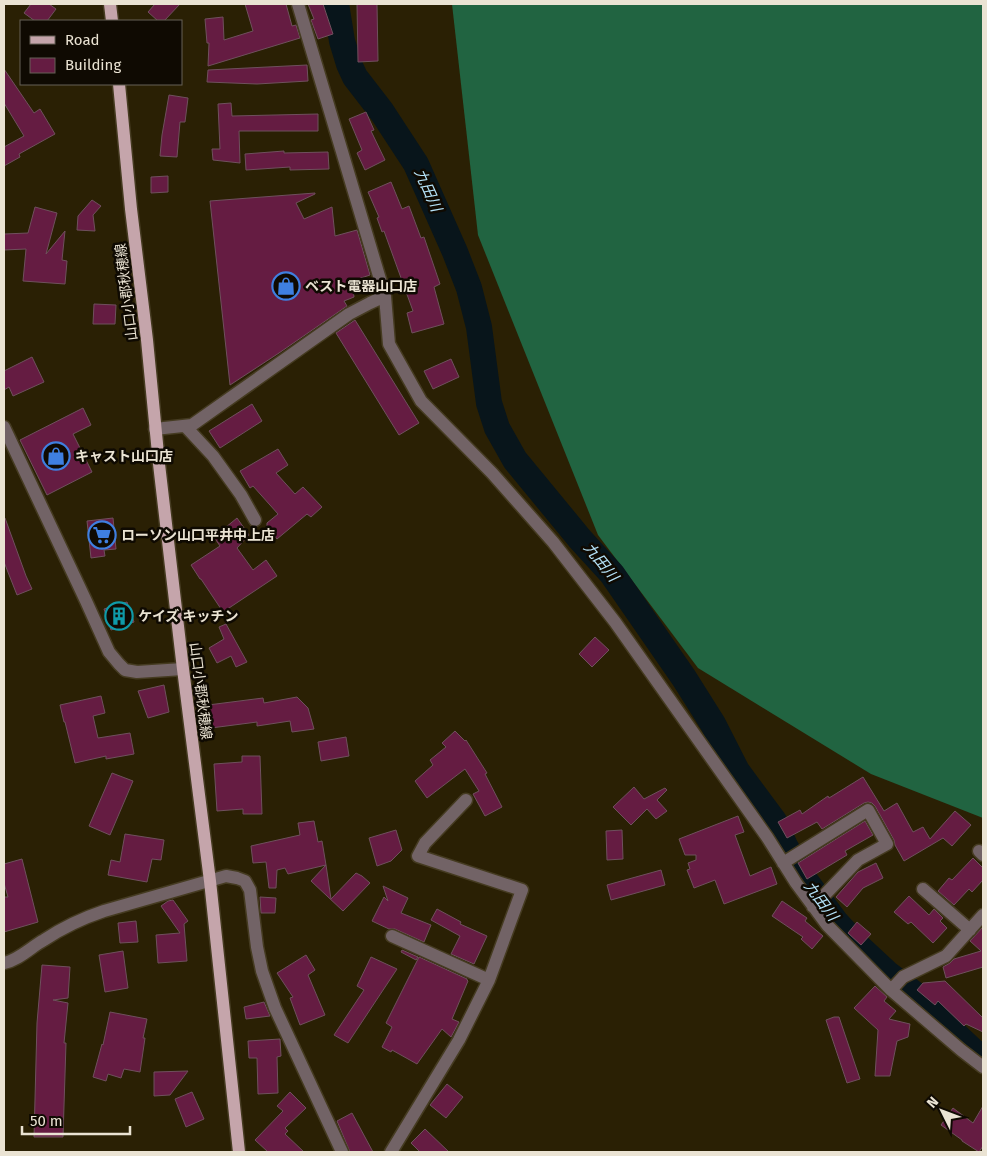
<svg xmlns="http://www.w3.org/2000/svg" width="987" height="1156" viewBox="0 0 987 1156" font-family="'Fira Sans','Noto Sans JP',sans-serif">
	<rect width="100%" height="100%" fill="#2a2004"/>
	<path fill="#216441" d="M452 4H983V818L871 774 698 668 598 535 478 235Z"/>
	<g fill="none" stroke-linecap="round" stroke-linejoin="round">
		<path stroke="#08151b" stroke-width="26" d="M336 4 342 41 349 64 355 77 382 112 416 164 455 252 469 288 479 327 489 403 497 428 515 460 580 539 612 574 684 678 713 724 737 771 774 821 785 846 802 876 835 921 858 946 887 973 937 1011 955 1034 973 1051 983 1057"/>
	</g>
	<path fill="#651c42" stroke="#6f505d" d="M31 4H49L56 9 47 21H35L24 13Z
		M155 4H180L164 21H158L148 12Z
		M245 4H286L292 26 296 25 300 38 208 66 209 43H207L205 19 223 17 224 40 253 31Z
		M308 4H323L333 34 318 39 311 20 314 19Z
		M357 4H377L378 61 358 62Z
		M307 65 308 81 257 84 207 82 208 70Z
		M4 69 34 113 40 109 55 134 19 154 20 157 4 166V147L24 136 4 103Z
		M169 95 188 98 185 122H180L177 157 160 156 162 135Z
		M231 103 232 116 318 114V131H239L240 163 213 160 212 149H220L218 104Z
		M366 112 374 130 371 131 385 160 365 170 357 153 362 150 349 119Z
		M284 151V153L328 152 329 169 290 170V167L246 170 245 154Z
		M168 176V192L151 193V177Z
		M391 182 402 209 409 206 421 238 424 237 440 284 434 287 444 324 412 333 407 313 413 311 384 231 382 232 377 218 379 217 368 192Z
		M315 193V194L296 203 304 219 332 207 335 236 357 230 370 275 352 281 354 297 344 301 347 306 279 353 230 385 210 201Z
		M92 200 101 206 93 215 95 231 77 230 78 216Z
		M35 207 57 213 46 254 65 231 62 260 67 261 65 284 23 281 26 249 4 250V234L28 233Z
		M94 304 116 305 115 324H93Z
		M355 320 419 423 399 435 336 333Z
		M32 357 44 382 13 396 9 387 4 390V371Z
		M451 359 459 377 433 389 424 371Z
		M252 404 262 421 220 448 209 431Z
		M83 408 91 425 73 434 92 472 47 495 20 440Z
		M278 449 288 465 276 473 295 494 303 487 322 507 311 517 307 514 277 539 267 527V523L278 514 253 486 250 488 240 471Z
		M5 518 26 576 32 589 17 595 4 562V519Z
		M113 518 116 549 104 550 105 556 91 558 87 521Z
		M237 518 249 535 237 548 253 570 266 560 277 576 223 612 201 579H200L191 565 220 546 214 537Z
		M127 602 134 622 111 630 104 609Z
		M226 624 247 662 236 667 231 656 217 663 209 648 224 639 219 627Z
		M595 637 609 650 592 667 579 654Z
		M164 685 169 712 148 718 138 691Z
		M101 696 105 713 93 716 98 738 130 733 134 754 106 759V756L75 763 65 722H64L60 705Z
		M297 697 308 708 314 729 292 732 290 721 257 726V722L211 728 208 705 263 698 264 703Z
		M455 731 465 741 466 740 487 773 485 774 502 807 485 816 473 794 479 791 465 769 427 798 415 781 433 765 430 760 446 747 442 743Z
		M346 737 349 756 321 761 318 742Z
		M242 756H260L262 814H243V809L217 811 214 764 242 762Z
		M112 773 133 781 110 835 89 826Z
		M863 777 884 811 897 803 913 832 923 827 930 839 955 811 971 825 952 846 943 838 904 861 895 845 894 840 875 806 872 803 868 802 864 803 822 829 817 822 787 838 778 822 800 810 802 814 828 796 829 798Z
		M634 787 644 799 665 788 667 790 657 800 667 811 656 819 647 809 631 825 613 807Z
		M738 816 744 832 735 835 750 876 771 867 777 884 724 904 715 880 694 888 687 870 690 869 688 863 696 860V855H685L679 839Z
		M314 821 318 842 322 841 326 865 288 874 285 868 277 870 276 888H269L266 862 253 863 251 846 300 835 298 823Z
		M865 821 873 835 845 851 847 855 807 879 798 863Z
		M396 830 402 850 391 861 377 866 369 838Z
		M622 830 623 859 607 860 606 831Z
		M125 834 164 840 161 860 152 859 147 882 108 875 111 860 120 862Z
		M973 858 983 868V880L972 892 969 889 954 905 938 891 949 878 952 880Z
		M22 859 38 922 4 932V897H8L4 883V864Z
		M876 863 883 878 863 888 847 907 836 897 858 872Z
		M326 865 331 899 356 873 362 876 370 883 343 911 311 881Z
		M661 870 665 885 611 900 607 885Z
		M383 886 408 898 401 913 431 925 424 942 395 929H389L372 921 384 897 388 901Z
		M909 896 929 915 934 909 943 918 940 921 947 928 933 943 911 922 908 924 894 912Z
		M260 897 276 898 275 913H261Z
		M173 900 188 921 184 924 187 961 158 963 156 935 180 933 161 906 168 901Z
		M782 901 807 918 805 921 823 936 812 949 801 939 803 937 772 916Z
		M437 909 461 922 460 924 487 936 474 964 451 954 460 936 431 920Z
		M136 921 138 942 120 943 118 923Z
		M857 922 871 934 861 945 848 933Z
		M983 927V967L946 978 943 967 950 963 954 959 981 951 970 941Z
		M402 950 418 957 416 960 401 952Z
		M123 951 128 988 105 992 99 955Z
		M306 955 315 970 308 975 325 1015 300 1025 290 998 293 997 277 973Z
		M371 957 397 969 348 1043 334 1035 364 990 357 986Z
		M419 957 467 979V980L468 981 452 1019 459 1022 451 1037 442 1029 417 1064 392 1050 391 1052 382 1047 392 1027 386 1023Z
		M42 965 70 967 68 998 53 1000 68 1003 64 1043H66L63 1137H34L37 1023Z
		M945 981 983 1018V1032L966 1024 964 1026 938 1001 935 1005 917 990 923 983Z
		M875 986 887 997 884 1001 896 1011 889 1019 910 1024 908 1037 897 1041 890 1076H875L878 1030 854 1008Z
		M264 1002 270 1016 246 1019 244 1007Z
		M110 1012 147 1019 143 1038H145L140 1072 124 1069 121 1078 108 1074 106 1081 93 1077 102 1044 103 1045Z
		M834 1017H839L860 1079 847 1083 826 1020Z
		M280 1039 281 1056 277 1057 278 1093 258 1094 257 1058H249L248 1041Z
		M188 1071 170 1095 154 1096V1072Z
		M447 1084 463 1097 446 1118 430 1105Z
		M192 1092 204 1119 186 1127 175 1099Z
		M290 1092 306 1108 285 1128 288 1131 285 1134 304 1152H268L255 1140 283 1111 277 1106Z
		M983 1106V1146L979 1152 962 1141V1140L941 1125 953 1108 973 1123Z
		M352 1113 373 1152H350L337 1121Z
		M425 1129 449 1152H420L411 1143Z"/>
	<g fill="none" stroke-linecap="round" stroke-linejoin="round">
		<g stroke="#453b21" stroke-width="15">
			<path id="minor" d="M298 4 385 296 389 344 421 401 492 473 553 542 615 622 767 837 796 883 827 925 891 990 961 1050 983 1067
				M4 427 86 601 109 652 119 664 125 670 137 672 183 669
				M186 427 213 456 241 495 255 520
				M155 429 192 425 349 314 370 303 385 296
				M979 851 983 855
				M783 863 868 810 887 844 858 860 813 907
				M923 889 970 930
				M392 936 489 980
				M4 963C19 960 31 947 44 940 62 928 83 918 104 911L226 876 237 878 245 881 250 890 257 947 262 971 275 1008 342 1152
				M891 990 903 977 946 956 983 915
				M391 1152 459 1040 489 980 522 890 418 856 425 843 466 800"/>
		</g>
		<g stroke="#453b21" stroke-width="15">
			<path id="primary" d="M110 4 112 21
				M119 84 131 209 147 340 159 464 183 669 210 881 239 1152"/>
		</g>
		<use href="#minor" stroke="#726366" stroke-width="12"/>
		<use href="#primary" stroke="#c5a5ab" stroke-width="12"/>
	</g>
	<defs>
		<g id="shop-ring" transform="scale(1.4375)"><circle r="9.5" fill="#0f0a02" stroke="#3f7fe0" stroke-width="1.5"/><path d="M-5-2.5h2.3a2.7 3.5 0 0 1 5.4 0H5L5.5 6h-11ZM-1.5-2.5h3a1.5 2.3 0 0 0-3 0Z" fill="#3f7fe0"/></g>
		<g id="supermarket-ring" transform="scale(1.4375)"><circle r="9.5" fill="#0f0a02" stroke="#3f7fe0" stroke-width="1.5"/><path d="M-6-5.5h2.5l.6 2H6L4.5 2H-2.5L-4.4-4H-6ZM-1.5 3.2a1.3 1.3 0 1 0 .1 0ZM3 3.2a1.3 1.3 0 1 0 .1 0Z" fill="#3f7fe0"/></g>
		<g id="building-ring" transform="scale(1.4375)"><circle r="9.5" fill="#0f0a02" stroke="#0f9aa8" stroke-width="1.5"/><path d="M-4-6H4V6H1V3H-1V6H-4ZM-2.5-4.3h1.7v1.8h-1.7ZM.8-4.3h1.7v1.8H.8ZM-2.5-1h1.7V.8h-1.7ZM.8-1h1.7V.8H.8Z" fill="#0f9aa8"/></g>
	</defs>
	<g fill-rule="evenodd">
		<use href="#shop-ring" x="286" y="286"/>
		<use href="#shop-ring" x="56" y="456"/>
		<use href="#supermarket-ring" x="102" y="535"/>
		<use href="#building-ring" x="119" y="616"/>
	</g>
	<g text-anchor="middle" stroke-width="5" stroke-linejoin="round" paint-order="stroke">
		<g font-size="14" font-weight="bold" fill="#eae3d3" stroke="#0f0a02" text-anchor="start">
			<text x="305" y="291">ベスト電器山口店</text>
			<text x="75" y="461">キャスト山口店</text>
			<text x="121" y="540">ローソン山口平井中上店</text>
			<text x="138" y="621">ケイズ キッチン</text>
		</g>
		<g font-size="14" fill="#eae3d3" stroke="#0f0a02">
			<text transform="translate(126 292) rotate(-97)" y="5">山口小郡秋穂線</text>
			<text transform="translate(201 691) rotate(83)" y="5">山口小郡秋穂線</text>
		</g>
		<g font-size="15" font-style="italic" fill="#b6e4fa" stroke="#0f0a02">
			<text transform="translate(428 190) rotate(66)" y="5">九田川</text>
			<text transform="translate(601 562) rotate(51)" y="5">九田川</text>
			<text transform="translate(821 901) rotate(53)" y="5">九田川</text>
		</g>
	</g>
	<rect width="987" height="1156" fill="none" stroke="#eae3d3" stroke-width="10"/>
	<rect x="20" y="20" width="162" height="65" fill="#0f0a02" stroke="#676156"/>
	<rect x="30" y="36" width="25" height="8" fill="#c5a5ab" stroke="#676156"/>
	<text x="65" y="45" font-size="15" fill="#eae3d3">Road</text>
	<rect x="30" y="58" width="25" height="15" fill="#651c42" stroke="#676156"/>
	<text x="65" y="70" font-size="15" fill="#eae3d3">Building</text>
	<g transform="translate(942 1111) rotate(312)" stroke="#0f0a02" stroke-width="4" paint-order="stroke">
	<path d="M0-4L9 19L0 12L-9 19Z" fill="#eae3d3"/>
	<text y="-8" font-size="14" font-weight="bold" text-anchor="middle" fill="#eae3d3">N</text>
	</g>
	<path d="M22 1126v8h108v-8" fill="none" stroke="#eae3d3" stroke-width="2.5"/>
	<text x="30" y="1126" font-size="15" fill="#eae3d3" stroke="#0f0a02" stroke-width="4" paint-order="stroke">50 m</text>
</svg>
